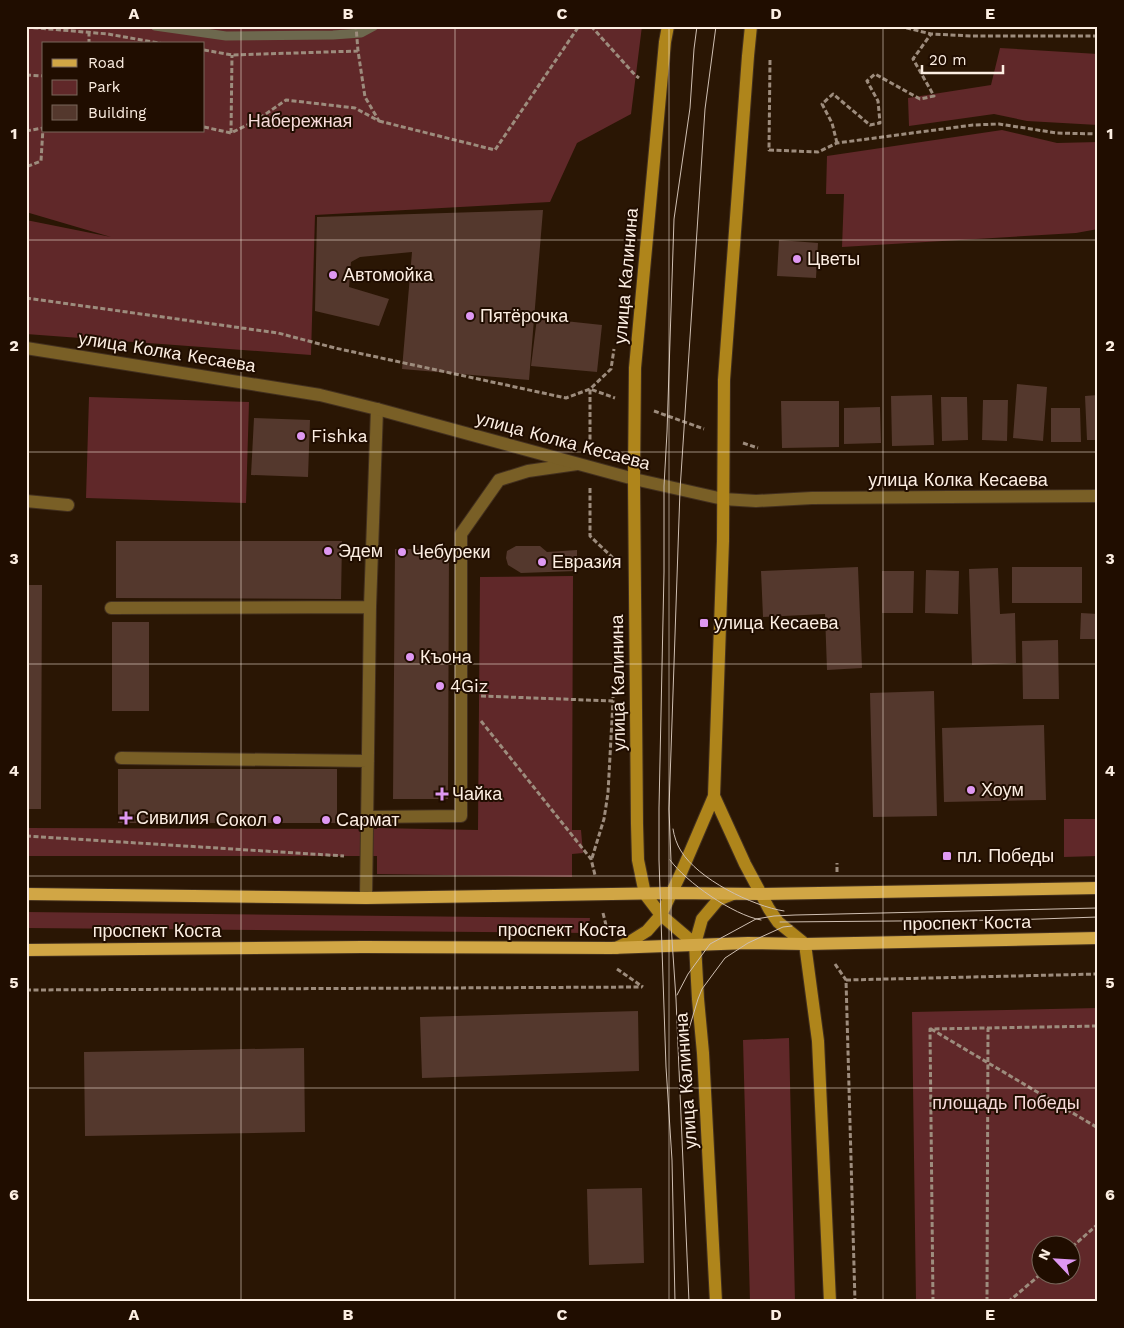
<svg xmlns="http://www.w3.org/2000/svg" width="1124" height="1328" viewBox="0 0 1124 1328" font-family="'Work Sans',sans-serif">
	<rect width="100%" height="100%" fill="#2a1604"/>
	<path fill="#602829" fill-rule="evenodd" d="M26 26H642L631 114 577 143 550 202 315 215 311 355 26 334V220L111 237 26 212ZM44 44H204V131H44Z
		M1000 48 1098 54V125L1027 121 994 114 909 126 908 98 991 85Z
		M1002 130 1057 143 1098 142V229L1076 233 842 247 844 194H826L827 156Z
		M89 397 249 402 246 503 86 498Z
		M573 576 572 830H581L583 853 572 854V877L377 874V856H26V828L377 829V828L478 830 480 577Z
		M1064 819H1098V856L1064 857Z
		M26 912 590 918 588 933 26 928Z
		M1098 1008V1302H916L912 1012ZM1042 1246H1072V1276H1042Z
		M789 1038 795 1302H750L743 1040Z"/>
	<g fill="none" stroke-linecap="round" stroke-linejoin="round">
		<path stroke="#6d684e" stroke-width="9" d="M155 26 226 36 333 35 361 33 374 26"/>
	</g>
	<path fill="#54382d" d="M543 210 529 380 402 369 412 252 360 257 351 262 349 287 389 299 379 326 315 311 317 217Z
		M779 240 818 243 816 278 777 276Z
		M537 318 602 325 597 372 531 366Z
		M1017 384 1047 387 1043 441 1013 438Z
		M932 395 934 445 892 446 891 396Z
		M1098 395V440H1087L1085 396Z
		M941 397H967L968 440 942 441Z
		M983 400H1008L1007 441 982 440Z
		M781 401H839V447L782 448Z
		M880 407 881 443 844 444V408Z
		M1051 408H1080L1081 442H1051Z
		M254 418 310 420 308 477 251 475Z
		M116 541H342L341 599 116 598Z
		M516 546H540L547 552 577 550V571L521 573 508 565 506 558 507 551Z
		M395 549H449L448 799H393Z
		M858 567 862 668 827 670 825 614 763 617 761 571Z
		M1012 567H1082V603H1012Z
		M998 568 1000 614 1015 613 1016 663 972 665 969 569Z
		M926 570 959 571 958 614 925 613Z
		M882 571H914L913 613H882Z
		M26 585H42L41 809H26Z
		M1081 613 1098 614V639H1080Z
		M112 622H149V711H112Z
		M1058 640 1059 699H1023L1022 641Z
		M934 691 937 816 873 817 870 693Z
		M1044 725 1046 800 944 802 942 728Z
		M118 769H337V823H118Z
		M638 1011 639 1071 422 1078 420 1017Z
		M304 1048 305 1132 85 1136 84 1052Z
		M642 1188 644 1263 589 1265 587 1189Z"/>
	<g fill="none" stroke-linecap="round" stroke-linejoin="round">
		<g stroke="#43301f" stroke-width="14">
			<path id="service" d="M26 501 68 505
				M111 608 370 607 377 409
				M121 758 368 761
				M367 817 461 816V534L499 480 528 471 577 464
				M366 898 370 607"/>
		</g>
		<g stroke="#43301f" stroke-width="14">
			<path id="minor" d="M723 499 756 501 812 498 1098 496"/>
		</g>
		<g stroke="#43301f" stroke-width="14">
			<path id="tertiary" d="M26 348 320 395 377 409 634 479 723 499"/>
		</g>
		<g stroke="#43301f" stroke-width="14">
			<path id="secondary" d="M668 26 665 42 635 368 634 479 637 824 638 860 645 894 661 915 695 944
				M751 26 748 56 724 380 723 541 714 796 745 864 769 909 778 922 805 944 818 1041 830 1302
				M616 948 631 941 647 931 661 915 681 873 714 796
				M716 1302 703 1053 698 999 695 944 702 919 718 900 733 894"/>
		</g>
		<g stroke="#43301f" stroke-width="14">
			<path id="primary" d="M26 894 366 898 671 893 761 894 1098 888
				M26 950 362 947 611 948 748 943 805 944 1098 938"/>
		</g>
		<path stroke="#9d8c7d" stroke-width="3" stroke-dasharray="5 2.5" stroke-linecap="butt" d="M591 26 635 75 639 78
			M899 26 931 34 972 36H1098
			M26 27 108 34 164 44
			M89 44V33
			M204 50 232 55 358 51
			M770 60 769 150 818 152 837 143 973 125 999 124 1057 133 1098 134
			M26 75 44 76
			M379 121 495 150 579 26
			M204 127 231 133 257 120 286 100 355 108 379 121 365 97 358 51 356 26
			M26 131 43 128 41 161 26 167
			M231 133 232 55
			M837 143 832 123 822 104 833 94 870 125 880 123 878 101 867 81 875 74 920 99 934 96 913 59 931 34
			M26 298 278 333 335 348 566 398 590 389 611 369 614 349
			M654 411 704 429
			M743 443 758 448
			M590 447V389L615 398
			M590 488V536L614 559
			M481 696 613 701V697
			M481 721 591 859 595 875
			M26 836 344 856
			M592 858 604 819 608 793 613 701
			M837 872V863
			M603 913 607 929
			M835 964 846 980 855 1302
			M617 969 643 987
			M846 980 1098 974
			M26 990 642 987
			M931 1029 1098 1128
			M1072 1247 1098 1224
			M933 1302 930 1029 1098 1026
			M987 1302 988 1028
			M1008 1302 1042 1273"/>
		<use href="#service" stroke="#795f26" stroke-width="12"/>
		<use href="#minor" stroke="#795f26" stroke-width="12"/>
		<use href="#tertiary" stroke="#795f26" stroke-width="12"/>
		<use href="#secondary" stroke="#af851b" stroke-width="12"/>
		<use href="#primary" stroke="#d1a645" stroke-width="12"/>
		<path stroke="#cfbfb2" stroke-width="1" d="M673 829C674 836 677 845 681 851 698 879 752 906 784 911
			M670 860C686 882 733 915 761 920
			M780 922 1010 920 1098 917
			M677 995 688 974 710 944 756 919 774 916 795 915 1098 908
			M681 1055 698 999 702 989 725 958 748 943 783 927 792 926
			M675 1302 672 1160 666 1067 659 860V808L664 572V486L667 432 674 219 690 108 694 49 697 26
			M689 1302 676 999 671 925V861L669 809 680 490 705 109 716 26"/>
	</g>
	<path fill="none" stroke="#fceee2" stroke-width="1" stroke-opacity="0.55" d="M241 26V1302M455 26V1302M669 26V1302M883 26V1302M26 240H1098M26 452H1098M26 664H1098M26 876H1098M26 1088H1098"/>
	<g fill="#de98f2" stroke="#200d00" stroke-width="2">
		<circle cx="797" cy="259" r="5"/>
		<circle cx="333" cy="275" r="5"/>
		<circle cx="470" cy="316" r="5"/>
		<circle cx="301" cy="436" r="5"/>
		<circle cx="328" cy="551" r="5"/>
		<circle cx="402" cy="552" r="5"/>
		<circle cx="542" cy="562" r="5"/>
		<rect x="699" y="618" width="10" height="10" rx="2.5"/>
		<circle cx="410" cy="657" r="5"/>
		<circle cx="440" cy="686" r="5"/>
		<circle cx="971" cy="790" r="5"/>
		<path d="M439.5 786.5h5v5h5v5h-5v5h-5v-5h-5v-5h5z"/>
		<path d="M123.5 810.5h5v5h5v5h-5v5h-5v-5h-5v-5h5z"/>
		<circle cx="277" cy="820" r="5"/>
		<circle cx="326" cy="820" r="5"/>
		<rect x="942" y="851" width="10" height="10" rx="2.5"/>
	</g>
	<g text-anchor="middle" stroke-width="4" stroke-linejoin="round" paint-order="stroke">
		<g font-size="18" fill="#f7dbda" stroke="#200d00">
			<text x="300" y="127">Набережная</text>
			<text x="1006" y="1109">площадь Победы</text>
		</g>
		<g font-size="18" fill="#fceee2" stroke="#200d00" text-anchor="start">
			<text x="807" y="265">Цветы</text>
			<text x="343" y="281">Автомойка</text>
			<text x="480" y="322">Пятёрочка</text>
			<text x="311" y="442">Fishka</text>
			<text x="338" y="557">Эдем</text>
			<text x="412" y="558">Чебуреки</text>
			<text x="552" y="568">Евразия</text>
			<text x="714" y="629">улица Кесаева</text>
			<text x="420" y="663">Къона</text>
			<text x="450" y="692">4Giz</text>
			<text x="981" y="796">Хоум</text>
			<text x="452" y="800">Чайка</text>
			<text x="136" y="824">Сивилия</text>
			<text x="267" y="826" text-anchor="end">Сокол</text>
			<text x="336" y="826">Сармат</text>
			<text x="957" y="862">пл. Победы</text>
		</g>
		<g font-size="18" fill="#fceee2" stroke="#200d00">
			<text transform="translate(626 276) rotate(-85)" y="6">улица Калинина</text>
			<text transform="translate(167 352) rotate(9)" y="6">улица Колка Кесаева</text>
			<text transform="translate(563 441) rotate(15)" y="6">улица Колка Кесаева</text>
			<text x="958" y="486">улица Колка Кесаева</text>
			<text transform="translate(618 683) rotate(-91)" y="6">улица Калинина</text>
			<text transform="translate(967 923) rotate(-1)" y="6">проспект Коста</text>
			<text x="562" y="936">проспект Коста</text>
			<text x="157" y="937">проспект Коста</text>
			<text transform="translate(686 1081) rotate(-94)" y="6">улица Калинина</text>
		</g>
	</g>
	<rect width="1124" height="1328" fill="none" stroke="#200d00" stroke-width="55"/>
	<rect x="42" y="42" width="162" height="90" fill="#200d00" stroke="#78675a"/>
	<rect x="52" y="59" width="25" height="8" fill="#d1a645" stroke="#78675a"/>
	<text x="88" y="68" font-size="15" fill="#fceee2">Road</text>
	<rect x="52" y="80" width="25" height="15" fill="#602829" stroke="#78675a"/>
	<text x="88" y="92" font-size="15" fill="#fceee2">Park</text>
	<rect x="52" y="105" width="25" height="15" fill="#54382d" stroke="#78675a"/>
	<text x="88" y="118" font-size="15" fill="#fceee2">Building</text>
	<g transform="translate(1056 1260) rotate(295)"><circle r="24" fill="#200d00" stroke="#78675a"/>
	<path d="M0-4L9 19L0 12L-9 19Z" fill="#de98f2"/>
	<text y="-8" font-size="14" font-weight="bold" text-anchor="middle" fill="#fceee2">N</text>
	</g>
	<path d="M922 65v8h81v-8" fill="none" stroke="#fceee2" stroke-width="2.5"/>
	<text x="929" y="65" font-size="15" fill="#fceee2" stroke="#200d00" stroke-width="4" paint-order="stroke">20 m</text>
	<rect x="28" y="28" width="1068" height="1272" fill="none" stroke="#fceee2" stroke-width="2"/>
	<g font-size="16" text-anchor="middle" font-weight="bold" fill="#fceee2">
		<text x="134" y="19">A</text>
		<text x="348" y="19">B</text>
		<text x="562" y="19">C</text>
		<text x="776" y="19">D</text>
		<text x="990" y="19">E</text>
		<text x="14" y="139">1</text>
		<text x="1110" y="139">1</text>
		<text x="14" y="351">2</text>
		<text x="1110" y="351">2</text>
		<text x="14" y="564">3</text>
		<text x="1110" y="564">3</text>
		<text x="14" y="776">4</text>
		<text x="1110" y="776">4</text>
		<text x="14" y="988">5</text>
		<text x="1110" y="988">5</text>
		<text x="14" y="1200">6</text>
		<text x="1110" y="1200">6</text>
		<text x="134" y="1320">A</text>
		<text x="348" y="1320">B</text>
		<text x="562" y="1320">C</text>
		<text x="776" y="1320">D</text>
		<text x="990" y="1320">E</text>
	</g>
</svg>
